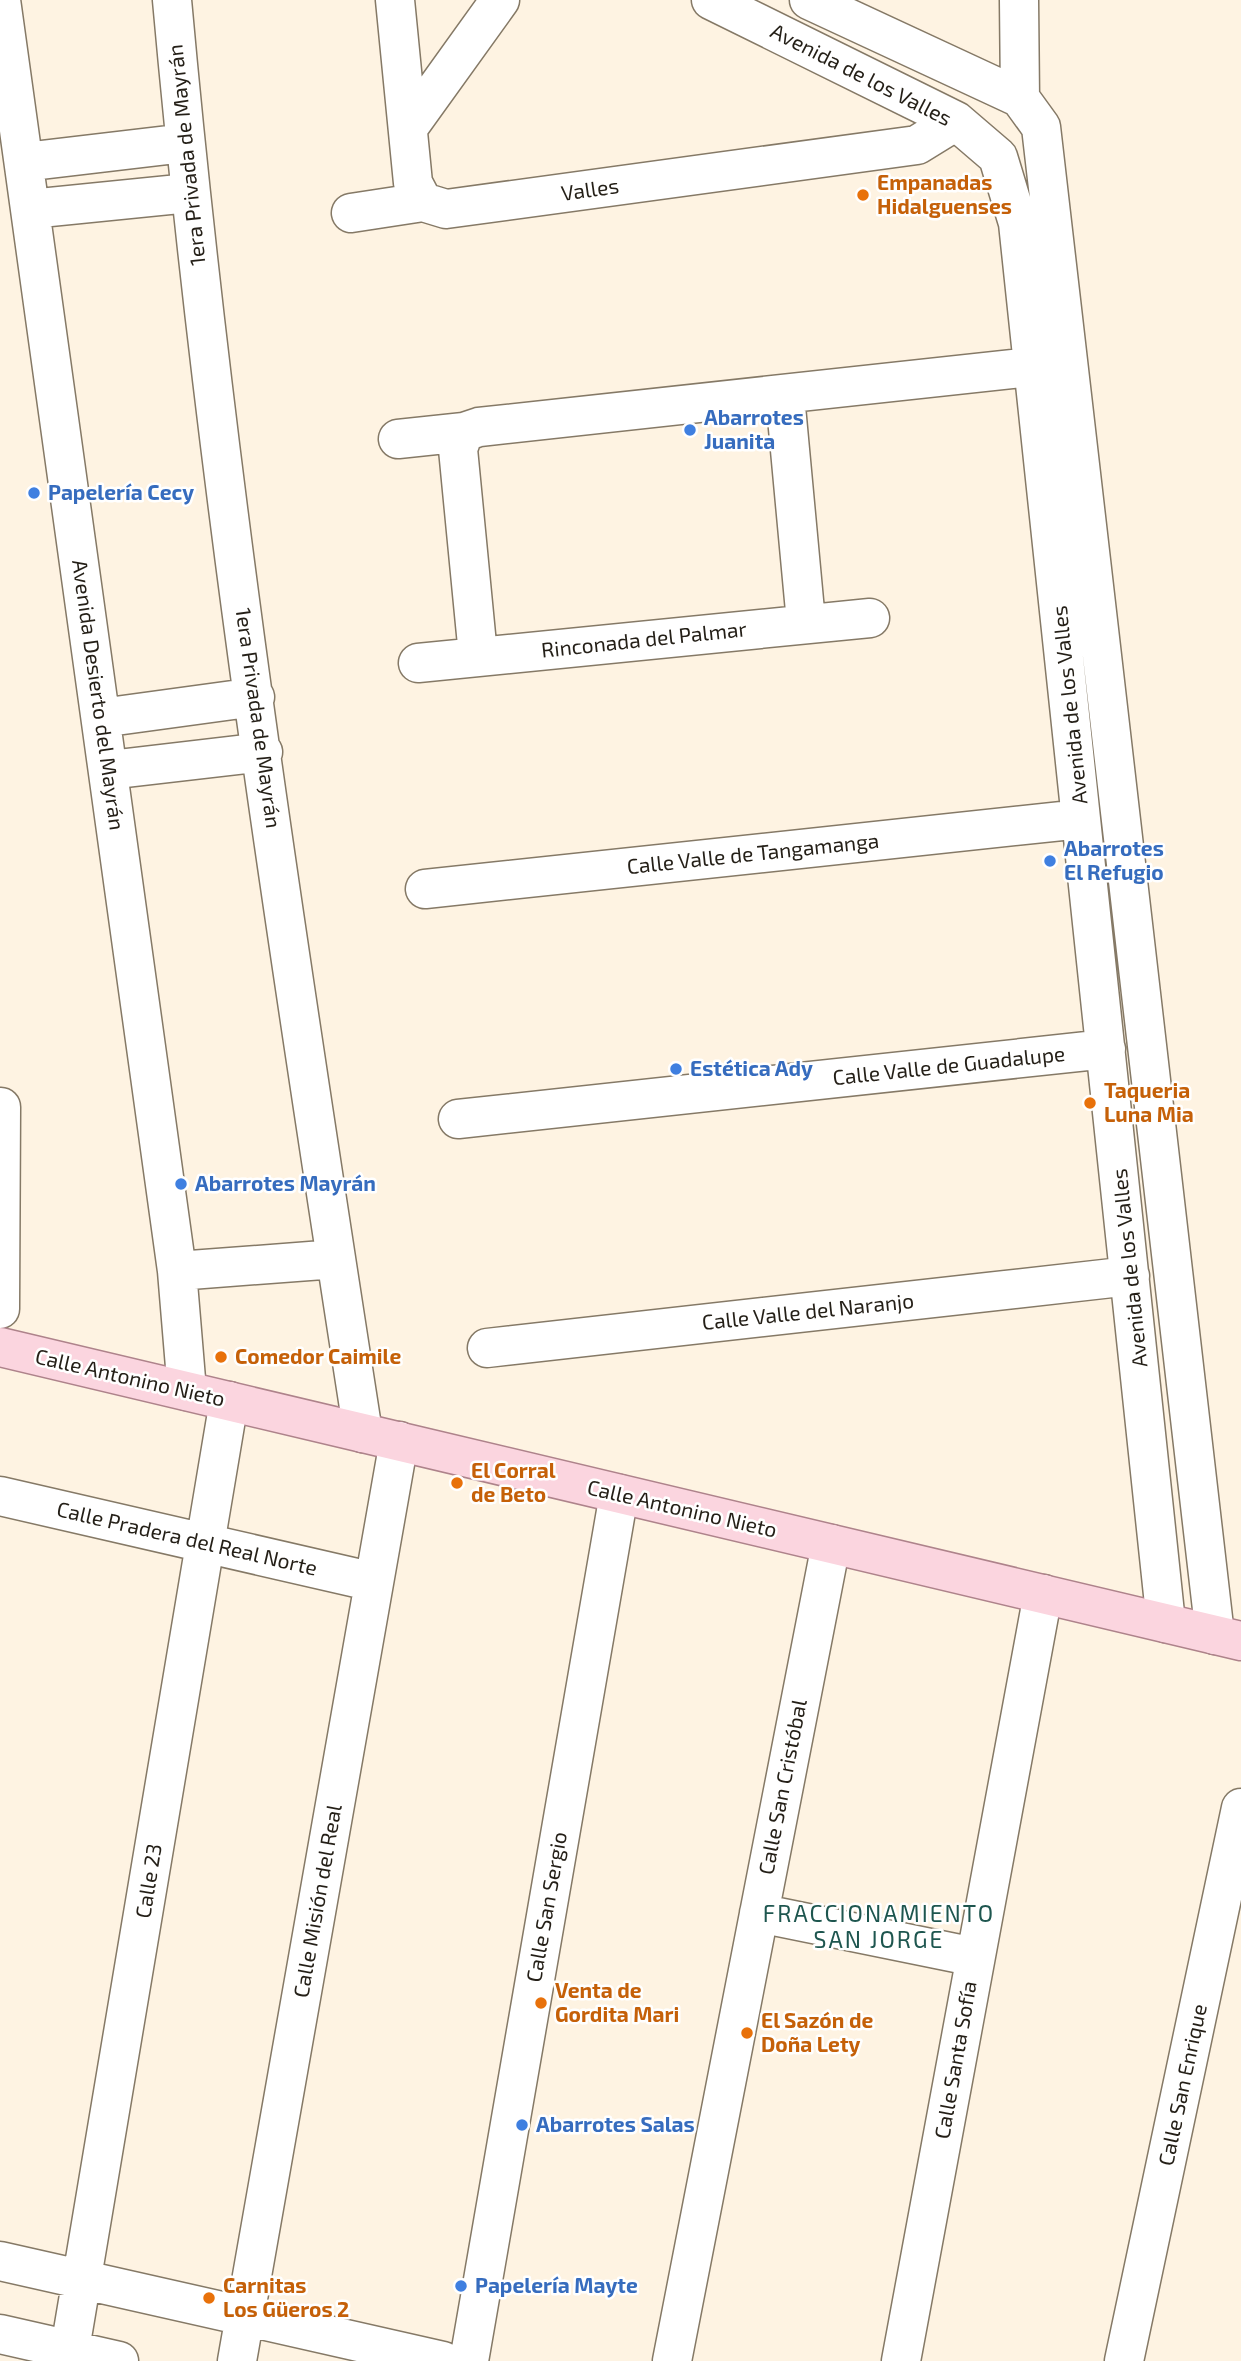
<svg xmlns="http://www.w3.org/2000/svg" width="1241" height="2361" viewBox="0 0 1241 2361" font-family="'Exo 2',sans-serif">
	<rect width="100%" height="100%" fill="#fef3e2"/>
	<g fill="none" stroke-linecap="round" stroke-linejoin="round">
		<g stroke="#857966" stroke-width="41">
			<path id="minor" d="M1 0 177 1271 187 1391
				M172 0C215 479 289 957 363 1433
				M395 0 413 183 423 202 446 209 917 145 956 121
				M711 0 956 121 998 157 1018 223 1166 1623
				M809 0 1020 98 1041 127 1215 1635
				M1019 0 1020 98
				M408 128 500 0
				M24 162 185 143
				M30 209 189 193
				M351 213 423 202
				M785 396 806 622
				M464 432 458 449 478 655
				M398 439 464 432 479 427 1058 364
				M418 663 870 618
				M101 718 255 697
				M109 770 263 752
				M425 889 1081 819
				M458 1119 1106 1049
				M177 1271 336 1259
				M0 1309 1 1107
				M487 1348 1130 1276
				M0 1496 374 1582
				M759 1913 975 1957
				M0 2261 443 2361
				M0 2334 119 2361
				M68 2361 229 1401
				M237 2361 399 1441
				M469 2361 619 1494
				M672 2361 831 1544
				M901 2361 1043 1594
				M1124 2361 1241 1808"/>
		</g>
		<g stroke="#ae838b" stroke-width="41">
			<path id="major" d="M0 1347 1241 1641"/>
		</g>
		<use href="#minor" stroke="#fff" stroke-width="38"/>
		<use href="#major" stroke="#fbd5df" stroke-width="38"/>
	</g>
	<g fill="#e8710a" stroke="#fff" stroke-width="2.5">
		<circle cx="863" cy="195" r="7"/>
		<circle cx="1090" cy="1103" r="7"/>
		<circle cx="221" cy="1357" r="7"/>
		<circle cx="457" cy="1483" r="7"/>
		<circle cx="541" cy="2003" r="7"/>
		<circle cx="747" cy="2033" r="7"/>
		<circle cx="209" cy="2298" r="7"/>
	</g>
	<g fill="#3f7fe0" stroke="#fff" stroke-width="2.5">
		<circle cx="690" cy="430" r="7"/>
		<circle cx="34" cy="493" r="7"/>
		<circle cx="1050" cy="861" r="7"/>
		<circle cx="676" cy="1069" r="7"/>
		<circle cx="181" cy="1184" r="7"/>
		<circle cx="522" cy="2125" r="7"/>
		<circle cx="461" cy="2286" r="7"/>
	</g>
	<g text-anchor="middle" stroke-width="5" stroke-linejoin="round" paint-order="stroke">
		<g font-size="21" fill="#241f17" stroke="#fff">
			<text transform="translate(861 75) rotate(27)" y="7">Avenida de los Valles</text>
			<text transform="translate(187 155) rotate(-96)" y="7">1era Privada de Mayrán</text>
			<text transform="translate(590 190) rotate(-8)" y="7">Valles</text>
			<text transform="translate(644 640) rotate(-6)" y="7">Rinconada del Palmar</text>
			<text transform="translate(98 695) rotate(82)" y="7">Avenida Desierto del Mayrán</text>
			<text transform="translate(1070 705) rotate(-96)" y="7">Avenida de los Valles</text>
			<text transform="translate(258 718) rotate(82)" y="7">1era Privada de Mayrán</text>
			<text transform="translate(753 854) rotate(-6)" y="7">Calle Valle de Tangamanga</text>
			<text transform="translate(949 1066) rotate(-6)" y="7">Calle Valle de Guadalupe</text>
			<text transform="translate(1130 1268) rotate(-96)" y="7">Avenida de los Valles</text>
			<text transform="translate(808 1312) rotate(-6)" y="7">Calle Valle del Naranjo</text>
			<text transform="translate(130 1378) rotate(13)" y="7">Calle Antonino Nieto</text>
			<text transform="translate(682 1509) rotate(13)" y="7">Calle Antonino Nieto</text>
			<text transform="translate(187 1539) rotate(13)" y="7">Calle Pradera del Real Norte</text>
			<text transform="translate(783 1787) rotate(-79)" y="7">Calle San Cristóbal</text>
			<text transform="translate(149 1881) rotate(-81)" y="7">Calle 23</text>
			<text transform="translate(318 1901) rotate(-80)" y="7">Calle Misión del Real</text>
			<text transform="translate(547 1907) rotate(-80)" y="7">Calle San Sergio</text>
			<text transform="translate(956 2060) rotate(-80)" y="7">Calle Santa Sofía</text>
			<text transform="translate(1183 2085) rotate(-78)" y="7">Calle San Enrique</text>
		</g>
		<g font-size="21" font-weight="bold" fill="#c56008" stroke="#fff" text-anchor="start">
			<text x="877" y="190">Empanadas<tspan x="877" dy="24">Hidalguenses</tspan></text>
			<text x="1104" y="1098">Taqueria<tspan x="1104" dy="24">Luna Mia</tspan></text>
			<text x="235" y="1364">Comedor Caimile</text>
			<text x="471" y="1478">El Corral<tspan x="471" dy="24">de Beto</tspan></text>
			<text x="555" y="1998">Venta de<tspan x="555" dy="24">Gordita Mari</tspan></text>
			<text x="761" y="2028">El Sazón de<tspan x="761" dy="24">Doña Lety</tspan></text>
			<text x="223" y="2293">Carnitas<tspan x="223" dy="24">Los Güeros 2</tspan></text>
		</g>
		<g font-size="21" font-weight="bold" fill="#366cbe" stroke="#fff" text-anchor="start">
			<text x="704" y="425">Abarrotes<tspan x="704" dy="24">Juanita</tspan></text>
			<text x="48" y="500">Papelería Cecy</text>
			<text x="1064" y="856">Abarrotes<tspan x="1064" dy="24">El Refugio</tspan></text>
			<text x="690" y="1076">Estética Ady</text>
			<text x="195" y="1191">Abarrotes Mayrán</text>
			<text x="536" y="2132">Abarrotes Salas</text>
			<text x="475" y="2293">Papelería Mayte</text>
		</g>
		<g font-size="23" letter-spacing="2" fill="#1e564f" stroke="#fff">
			<text x="879" y="1922">FRACCIONAMIENTO<tspan x="879" dy="26">SAN JORGE</tspan></text>
		</g>
	</g>
</svg>
